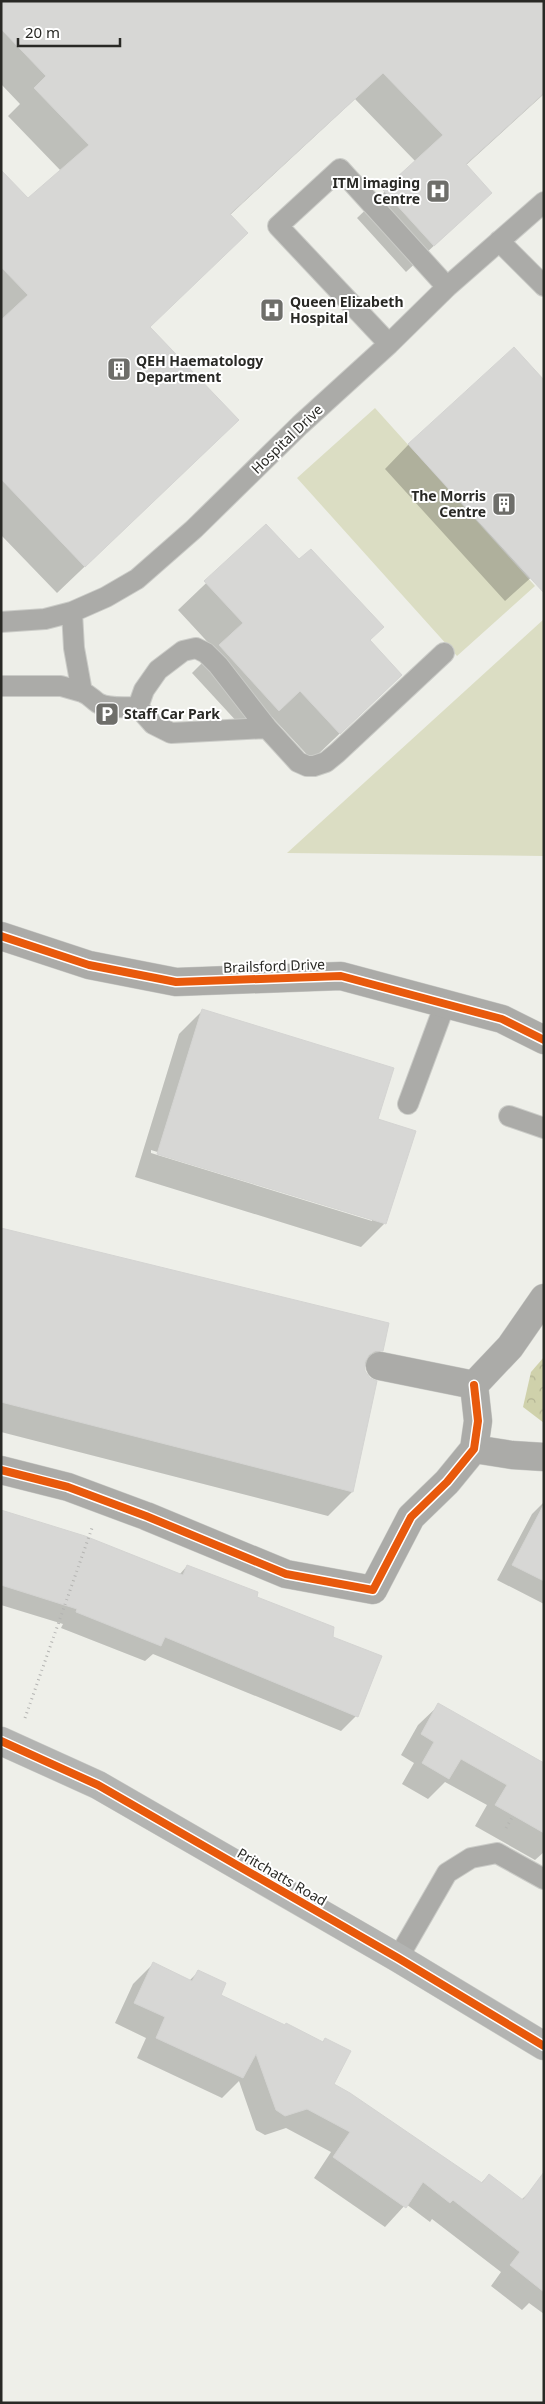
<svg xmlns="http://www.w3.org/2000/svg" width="545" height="2404" viewBox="0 0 545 2404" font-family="'Noto Sans',sans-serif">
	<defs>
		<pattern id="forest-crowns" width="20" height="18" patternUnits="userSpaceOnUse" patternTransform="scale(1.25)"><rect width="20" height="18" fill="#cfd1ab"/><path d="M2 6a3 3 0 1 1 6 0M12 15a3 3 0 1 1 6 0" fill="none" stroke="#b2b393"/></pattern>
	</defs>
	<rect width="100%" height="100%" fill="#eeefe9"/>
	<path fill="url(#forest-crowns)" d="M544 1357V1423L523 1407 531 1372Z"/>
	<path fill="#dbddc3" d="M375 408 535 586 457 656 297 478Z
		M544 619V856L287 853Z"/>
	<path fill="#0003" fill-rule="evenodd" d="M1 1H544V94L465 166 490 193 406 272 357 218 416 162 355 99 230 215 149 327 210 447 57 593 1 535V172L28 200 61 171 8 116 20 104 1 84Z
		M409 444 544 566 505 601 385 469Z
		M266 526 401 675 312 760 272 717 251 737 192 673 215 650 178 610Z
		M202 1011 376 1120 385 1223 361 1247 135 1177 179 1034ZM151 1150 372 1218V1221L151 1153Z
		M1 1229 382 1350 364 1368 352 1492 328 1516 1 1432Z
		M544 1502V1604L497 1580 532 1514Z
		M1 1511 179 1575 187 1566 255 1597 332 1638 356 1716 341 1731 153 1654 145 1661 61 1628 63 1624 1 1605Z
		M439 1705 544 1764V1852L535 1860 475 1826 487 1805 445 1782 428 1799 402 1784 414 1763 401 1755 418 1725Z
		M153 1964 189 1981 198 1972 219 1996 322 2043 325 2039 332 2085 480 2184 489 2175 521 2200 533 2189 544 2197V2314L529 2303 522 2310 491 2286 501 2272 432 2219 430 2222 406 2204 385 2227 314 2178 331 2152 286 2128 265 2135 256 2130 239 2081 222 2098 137 2058 146 2038 115 2023 133 1984Z"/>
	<path fill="#d7d7d5" stroke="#d4d4d2" d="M1 1H544V93L466 164 492 193 434 246 383 190 443 135 383 73 230 214 248 233 150 327 239 420 85 567 1 479V320L28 295 1 267V170L28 198 89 145 34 88 46 76 1 29Z
		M514 347 544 380V593L408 444Z
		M266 524 299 559 311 549 384 627 370 640 402 675 340 734 300 691 279 711 219 645 243 623 204 581Z
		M202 1009 394 1068 378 1119 416 1131 386 1224 157 1154Z
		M1 1228 389 1323 383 1351H375L369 1355 365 1362V1371L370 1378 377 1381 353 1492 1 1402Z
		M544 1504V1581L512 1565Z
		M1 1510 85 1536 183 1575 187 1565 258 1592 257 1597 334 1627 333 1637 382 1656 358 1717 165 1637 161 1646 76 1612 77 1609 1 1585Z
		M438 1703 544 1763V1833L495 1805 507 1785 461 1759 449 1779 422 1763 434 1742 421 1734Z
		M153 1962 192 1981 198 1970 226 1983 221 1995 285 2025 286 2023 323 2042 325 2038 351 2051 334 2084 350 2093 482 2183 489 2174 523 2200 544 2172V2292L510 2265 520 2252 453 2200 450 2203 423 2182 406 2208 333 2157 350 2132 307 2109 285 2116 276 2110 256 2054 243 2078 156 2038 165 2017 134 2003Z"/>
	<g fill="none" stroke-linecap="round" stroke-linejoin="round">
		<g stroke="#cacbc7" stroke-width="22">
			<path id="lane" d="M499 241 544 286
				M389 344 278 226 340 169 447 287
				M72 612 74 648 82 692C90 695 92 699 98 703 108 709 127 707 138 707L144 690 158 670 183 651 196 648 206 653 218 665 267 728 298 762 307 766H314L326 762 337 753 444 653
				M1 622 45 619 72 612 106 597 137 579 194 529 300 425 389 344 447 287 544 202
				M1 686H61L82 692
				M138 707 153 724 171 733 267 728
				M408 1104 445 1004
				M509 1116 544 1128
				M398 1958 447 1873 471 1858 497 1853 544 1879"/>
		</g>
		<g stroke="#cacbc7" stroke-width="29">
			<path id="street" d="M1 936 89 965 176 982 341 976 502 1019 544 1040
				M380 1366 474 1385 510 1347 544 1298
				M474 1449 512 1455 544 1457
				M1 1470 68 1487 146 1516 286 1574 373 1590 411 1517 447 1482 474 1449 478 1421 474 1385"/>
		</g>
		<g stroke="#cacbc7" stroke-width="29">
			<path id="secondary" d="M1 1741 98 1785 398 1958 544 2046"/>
		</g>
		<path stroke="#b4b4b2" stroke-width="3" stroke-dasharray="1 4" stroke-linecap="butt" d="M25 1718 92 1528
			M506 1828 513 1816"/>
		<use href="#lane" stroke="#ababa8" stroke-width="20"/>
		<use href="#street" stroke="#ababa8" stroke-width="28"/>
		<use href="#secondary" stroke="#b3b4b2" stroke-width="28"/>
		<g stroke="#fff" stroke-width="11">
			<path id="cycleway" d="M1 936 89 965 176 982 341 976 502 1019 544 1040
				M1 1470 68 1487 146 1516 286 1574 373 1590 411 1517 447 1482 474 1449 478 1421 474 1385
				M1 1741 98 1785 398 1958 544 2046"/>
		</g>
		<use href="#cycleway" stroke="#e8590c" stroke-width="8"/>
	</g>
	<defs>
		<g id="hospital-square" transform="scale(1.25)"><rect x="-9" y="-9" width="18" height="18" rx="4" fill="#6e6e6a" stroke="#fff"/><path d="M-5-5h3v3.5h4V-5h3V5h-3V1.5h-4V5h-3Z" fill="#fff"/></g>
		<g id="building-square" transform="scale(1.25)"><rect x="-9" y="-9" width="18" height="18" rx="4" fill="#6e6e6a" stroke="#fff"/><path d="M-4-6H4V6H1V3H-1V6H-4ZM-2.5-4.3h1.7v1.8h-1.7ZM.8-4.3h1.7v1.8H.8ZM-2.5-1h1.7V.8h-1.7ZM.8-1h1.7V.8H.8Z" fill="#fff"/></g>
		<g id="parking-square" transform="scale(1.25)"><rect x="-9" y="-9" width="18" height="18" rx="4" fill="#6e6e6a" stroke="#fff"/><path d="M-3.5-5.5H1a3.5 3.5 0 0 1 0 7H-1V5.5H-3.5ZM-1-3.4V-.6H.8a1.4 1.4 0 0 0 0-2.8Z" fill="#fff"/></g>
	</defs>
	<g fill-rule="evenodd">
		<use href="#hospital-square" x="438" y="191"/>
		<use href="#hospital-square" x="272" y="310"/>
		<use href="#building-square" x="119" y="369"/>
		<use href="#building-square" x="504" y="504"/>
		<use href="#parking-square" x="107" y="714"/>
	</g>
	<g text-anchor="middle" stroke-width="4" stroke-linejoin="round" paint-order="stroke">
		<g font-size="14" font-weight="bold" fill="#292925" stroke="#fff" text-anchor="start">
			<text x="420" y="188" text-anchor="end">ITM imaging<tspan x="420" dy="16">Centre</tspan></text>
			<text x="290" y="307">Queen Elizabeth<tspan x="290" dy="16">Hospital</tspan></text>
			<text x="136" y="366">QEH Haematology<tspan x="136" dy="16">Department</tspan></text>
			<text x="486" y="501" text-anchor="end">The Morris<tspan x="486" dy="16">Centre</tspan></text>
			<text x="124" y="719">Staff Car Park</text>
		</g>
		<g font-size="14" fill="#292925" stroke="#fff">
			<text transform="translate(287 439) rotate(-44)" y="5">Hospital Drive</text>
			<text transform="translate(274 966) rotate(-2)" y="5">Brailsford Drive</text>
			<text transform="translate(282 1877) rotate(30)" y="5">Pritchatts Road</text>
		</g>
	</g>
	<rect width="545" height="2404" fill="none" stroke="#292925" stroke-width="5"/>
	<path d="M18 38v8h102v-8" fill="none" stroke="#292925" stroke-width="2.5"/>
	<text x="25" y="38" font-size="15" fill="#292925" stroke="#ffffff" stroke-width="4" paint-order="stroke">20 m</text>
</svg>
